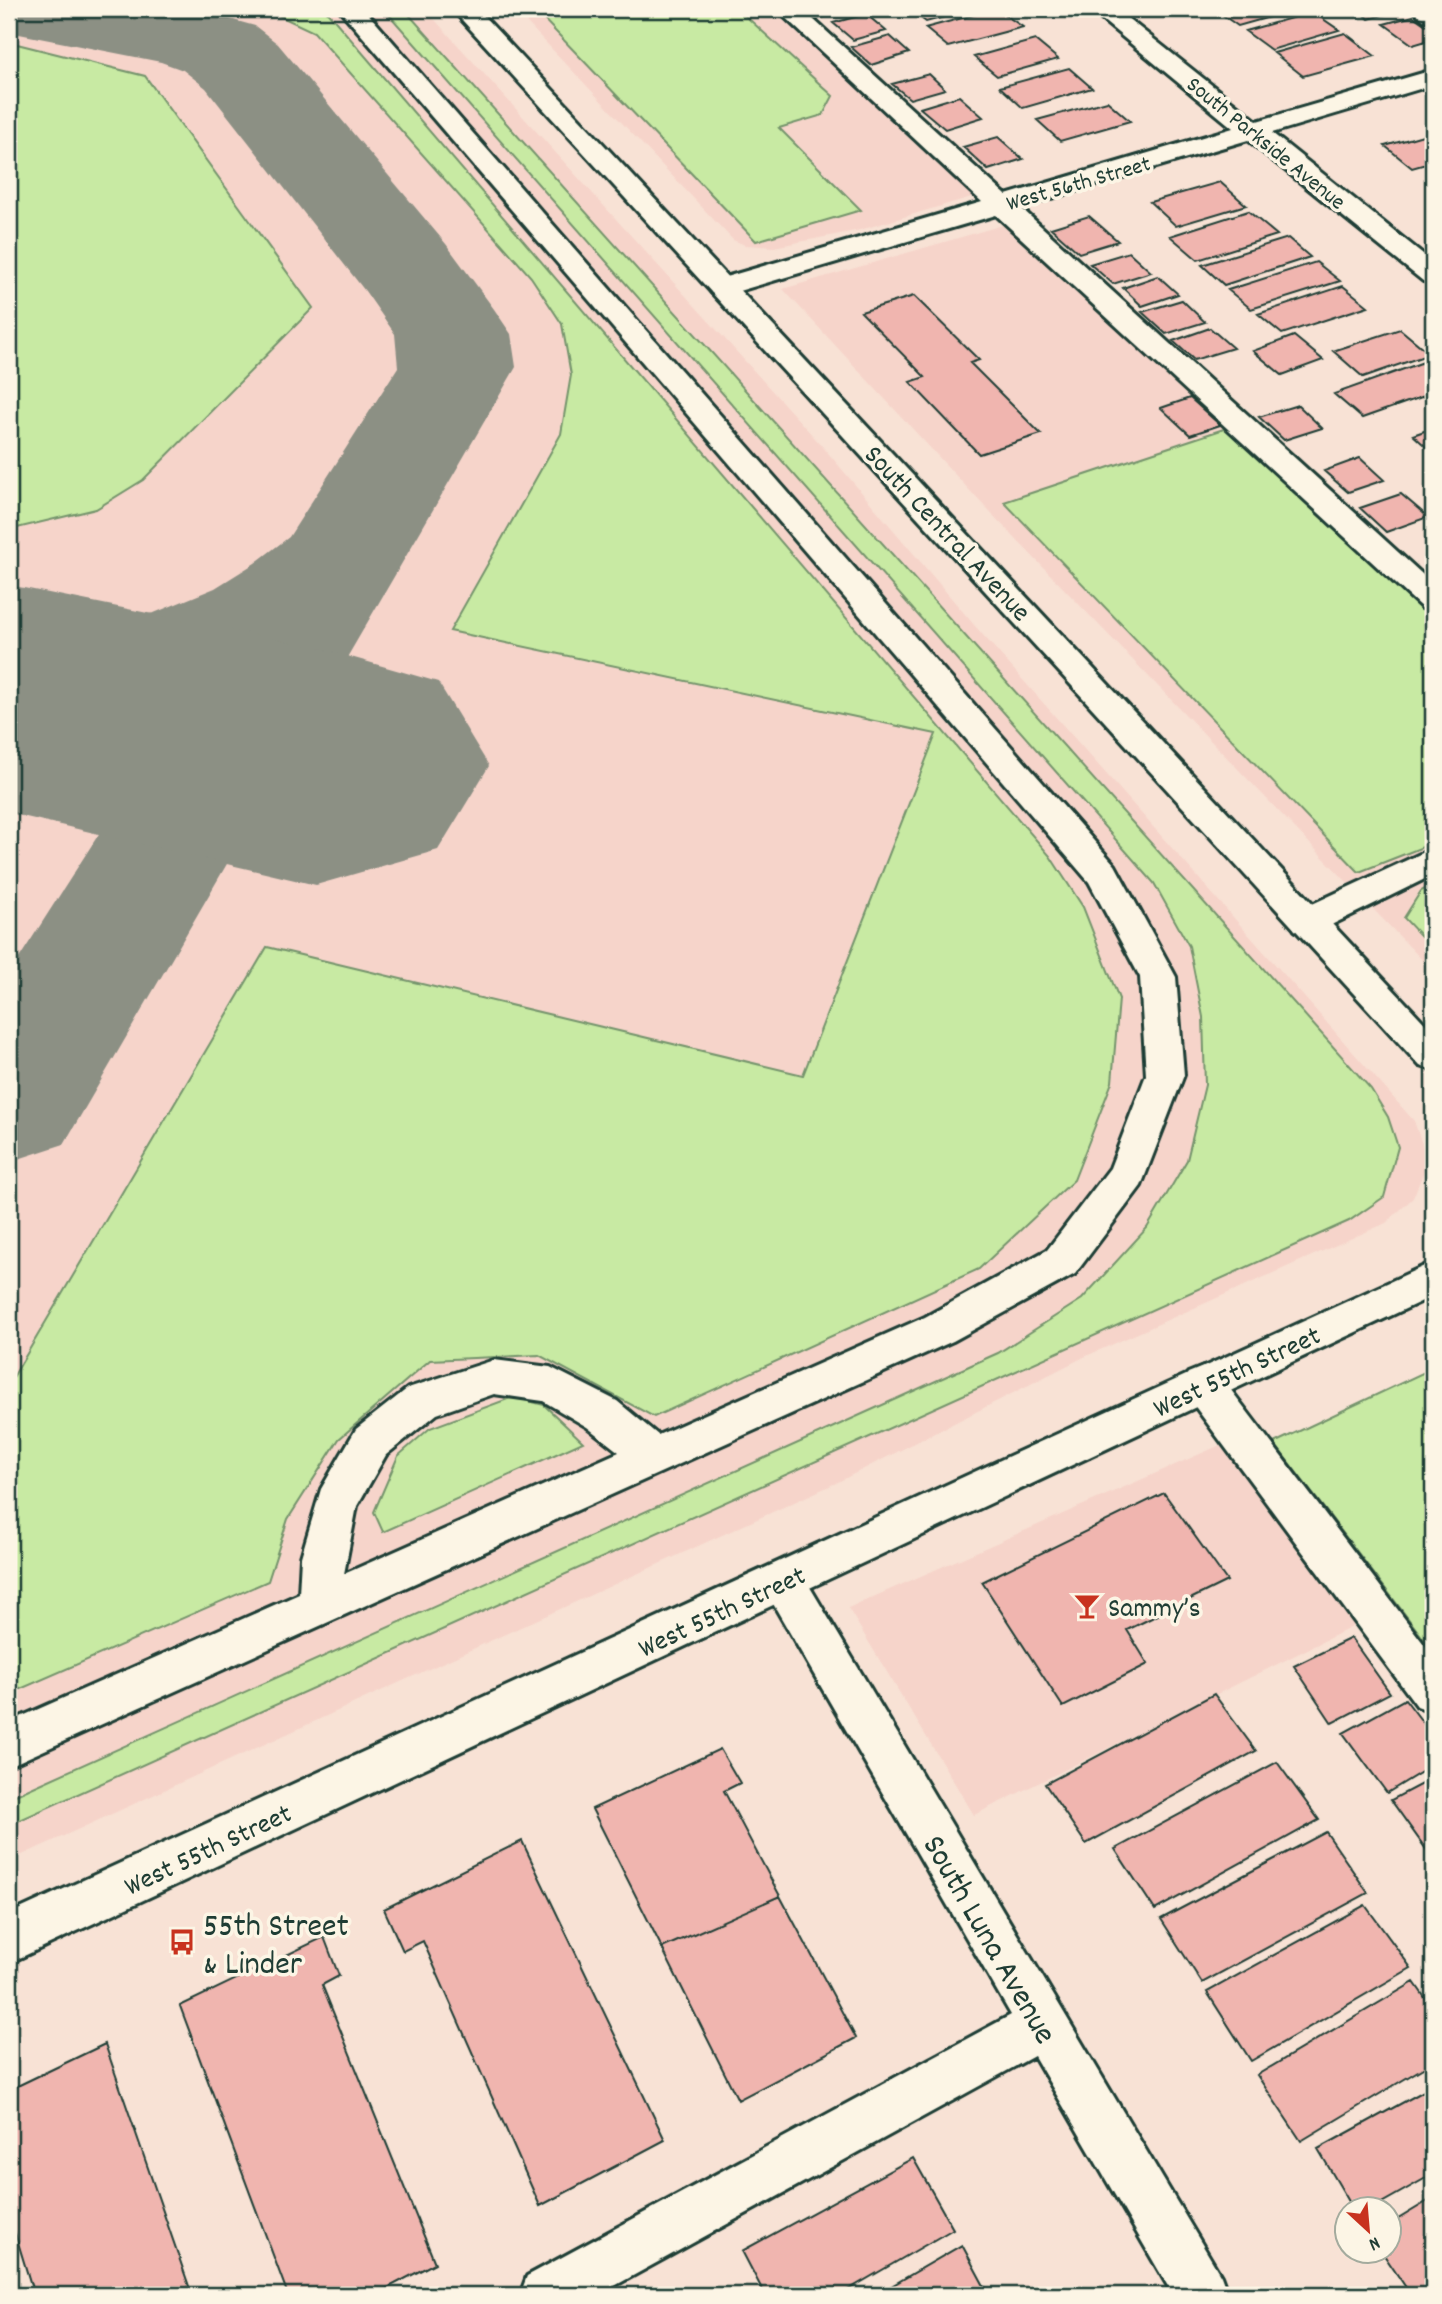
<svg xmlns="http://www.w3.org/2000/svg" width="1442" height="2304" viewBox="0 0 1442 2304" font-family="Dekko,sans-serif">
	<rect width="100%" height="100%" fill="#f8e2d5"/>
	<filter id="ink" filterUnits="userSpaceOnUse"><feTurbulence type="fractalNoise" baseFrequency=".0143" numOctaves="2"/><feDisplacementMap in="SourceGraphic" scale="14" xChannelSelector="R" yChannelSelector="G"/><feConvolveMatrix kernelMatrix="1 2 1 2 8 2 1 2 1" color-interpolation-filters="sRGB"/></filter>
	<g filter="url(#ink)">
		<path fill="#f6d4ca" d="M9 9H425L823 447 975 626 1414 1121 1428 1161 1413 1198 1386 1223 1084 1357 836 1483 9 1861Z
			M514 9H774L975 196 860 230 774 247 745 245 733 240Z
			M1020 220 1228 429 1433 617V971L986 508 783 289Z
			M1241 1436 1376 1615 974 1815 848 1608Z"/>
		<path fill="#c8eaa3" stroke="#74946c" stroke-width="2" d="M265 9H325L1050 856 1083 907 1119 999 1112 1082 1074 1180 979 1269 654 1417 539 1355 430 1360 339 1439 288 1519 268 1581 9 1694V1384L267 947 803 1075 936 734 450 631 561 434 571 375 562 324 531 277 314 32Z
			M384 9H404L1371 1089 1388 1117 1398 1147 1384 1197 1349 1221 9 1825V1798L998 1353 1082 1299 1147 1228 1187 1160 1205 1085 1203 1017 1189 946 1154 883Z
			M534 9H738L833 96 823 115 779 128 861 210 756 241Z
			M9 42 145 76 313 308 143 480 96 509 13 529 9 528Z
			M1227 428 1433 617V843L1359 872 1004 502Z
			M1433 885V949L1404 918 1421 891Z
			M1433 1368V1651L1274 1443Z
			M513 1397 544 1405 583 1442 383 1532 374 1512 398 1456 430 1428Z"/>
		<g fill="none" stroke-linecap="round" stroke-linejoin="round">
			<path fill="#8c9084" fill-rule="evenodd" d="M9 9H194L255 26 278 44 446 244 494 309 511 334 516 367 64 1144 9 1162V974L190 692 106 712 9 728V638L154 613 215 588 255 563 289 537 398 367 395 334 365 291 206 88 183 70 161 62 9 32Z"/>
			<path fill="#8c9084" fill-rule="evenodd" d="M9 585 316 647 438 682 489 766 438 850 316 885 9 813Z"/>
		</g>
		<path fill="#f0b5af" stroke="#1f3d34" stroke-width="2" d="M807 9H853L818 19Z
			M909 9H975L926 22Z
			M996 9 1023 27 948 47 925 28Z
			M1214 9H1298L1238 26Z
			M1356 9H1399L1401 10 1369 19Z
			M1313 12 1339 30 1271 50 1245 31Z
			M866 14 886 31 853 40 833 23Z
			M1413 16 1433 30V39L1413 45 1384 24Z
			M1345 33 1375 56 1303 76 1274 53Z
			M890 36 909 53 871 65 851 47Z
			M1035 40 1058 59 997 76 974 57Z
			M1069 68 1092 88 1023 108 1000 87Z
			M929 74 945 89 910 99 892 84Z
			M959 96 983 117 945 129 920 108Z
			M1107 101 1130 121 1060 141 1037 120Z
			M1433 132V162L1412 168 1385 146Z
			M998 137 1023 159 988 170 963 147Z
			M1220 182 1246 205 1176 226 1150 202Z
			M1248 211 1277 235 1198 260 1170 236Z
			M1089 216 1118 241 1079 253 1051 228Z
			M1288 238 1310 257 1224 285 1202 265Z
			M1129 252 1151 272 1113 284 1090 264Z
			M1316 262 1340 281 1251 309 1228 290Z
			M1158 276 1178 294 1142 306 1123 288Z
			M1343 286 1368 306 1282 334 1258 314Z
			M914 296 979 360 970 363 1041 434 979 454 910 382 925 377 861 312Z
			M1182 300 1205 322 1166 334 1142 312Z
			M1210 328 1233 348 1194 360 1173 341Z
			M1400 329 1430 354 1363 377 1333 351Z
			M1294 336 1323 360 1282 375 1253 351Z
			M1432 359 1433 393 1362 418 1334 394Z
			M1190 398 1220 425 1190 435 1161 408Z
			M1298 405 1322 428 1284 440 1259 417Z
			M1433 428V453L1413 435Z
			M1360 458 1384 480 1348 492 1324 471Z
			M1401 494 1428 517 1386 532 1360 508Z
			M1164 1493 1227 1581 1127 1630 1148 1664 1063 1707 982 1582Z
			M1351 1638 1390 1693 1332 1723 1294 1666Z
			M1214 1694 1256 1751 1086 1844 1045 1784Z
			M1405 1699 1433 1736V1765L1387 1793 1343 1733Z
			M720 1749 740 1783 724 1791 780 1896 662 1948 592 1809Z
			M1277 1762 1319 1820 1155 1910 1115 1849Z
			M1433 1778V1859L1391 1800Z
			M1326 1832 1368 1893 1202 1983 1161 1919Z
			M522 1841 665 2140 540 2206 423 1941 403 1951 384 1909Z
			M780 1896 856 2038 738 2100 662 1948Z
			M1365 1905 1411 1968 1251 2061 1207 1992Z
			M324 1937 339 1976 322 1985 435 2263 374 2295H288L180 2006Z
			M1414 1982 1433 2009V2062L1301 2141 1257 2075Z
			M105 2044 192 2295H34L9 2213V2090Z
			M1433 2086V2174L1369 2210H1354L1318 2149Z
			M913 2158 953 2229 839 2295H765L742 2251Z
			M1433 2198V2294L1411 2295 1382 2252H1390V2224Z
			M962 2245 989 2295H876Z"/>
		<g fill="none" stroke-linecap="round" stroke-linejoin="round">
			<g stroke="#1f3d34" stroke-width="6">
				<path id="minor" d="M339 9H364L1115 865 1176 977 1184 1075 1141 1186 1075 1274 953 1341 9 1766V1722L299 1594 301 1557 321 1489 356 1429 408 1388 494 1360 550 1367 617 1401 658 1435 925 1317 1047 1250 1110 1168 1146 1075 1140 977 1089 882ZM494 1394 543 1401 587 1427 619 1452 344 1574 357 1506 386 1455 437 1414Z
					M776 9H802L1006 195 1233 128 1089 9H1116L1257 121 1433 70V85L1272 133 1433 262V283L1423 281 1248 140 1020 207 1433 584V611L1422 608 996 215 732 293H712L708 287 712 281 982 202Z
					M1412 9H1433V22L1424 20Z
					M1433 848V875L1321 930 1308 934 1295 930 1290 921 1295 912Z
					M1203 1367 1218 1373 1433 1656V1712L1417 1706 1188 1397 1182 1385 1188 1373Z
					M783 1561 798 1567 1221 2276 1228 2295H1173L1034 2056 598 2295H520L527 2276 1011 2015 768 1595 761 1581 768 1567Z"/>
			</g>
			<g stroke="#1f3d34" stroke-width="6">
				<path id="major" d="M452 9H477L1433 1032V1070L1420 1066Z
					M1433 1262V1296L9 1963V1914Z"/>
			</g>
			<use href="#minor" fill="#fcf5e5" fill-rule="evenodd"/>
			<use href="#major" fill="#fcf5e5" fill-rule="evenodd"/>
		</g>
	</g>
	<defs>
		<g id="bar-bare" transform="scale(2.1)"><path d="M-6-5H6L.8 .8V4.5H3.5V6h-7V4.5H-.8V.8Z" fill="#c8321e" stroke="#fcf5e5" stroke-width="2.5" paint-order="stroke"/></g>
		<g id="bus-bare" transform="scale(2.1)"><path d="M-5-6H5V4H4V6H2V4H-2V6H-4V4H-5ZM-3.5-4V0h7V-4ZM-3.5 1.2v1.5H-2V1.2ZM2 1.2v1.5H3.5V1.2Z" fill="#c8321e" stroke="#fcf5e5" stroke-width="2.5" paint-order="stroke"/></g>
	</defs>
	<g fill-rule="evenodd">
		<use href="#bar-bare" x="1087" y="1606"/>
		<use href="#bus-bare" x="182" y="1942"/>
	</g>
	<g text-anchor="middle" stroke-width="7" stroke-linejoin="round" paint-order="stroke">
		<g font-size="23" fill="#1f3d34" stroke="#fcf5e5">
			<text transform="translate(1267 142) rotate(39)" y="8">South Parkside Avenue</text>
			<text transform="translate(1078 182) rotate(-16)" y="8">West 56th Street</text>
		</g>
		<g font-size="28" fill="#1f3d34" stroke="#fcf5e5">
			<text transform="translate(949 532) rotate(47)" y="10">South Central Avenue</text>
			<text transform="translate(1236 1370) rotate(-25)" y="10">West 55th Street</text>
			<text transform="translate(721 1610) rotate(-25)" y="10">West 55th Street</text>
			<text transform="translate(207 1848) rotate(-25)" y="10">West 55th Street</text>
		</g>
		<g font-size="28" fill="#1f3d34" stroke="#fcf5e5" text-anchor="start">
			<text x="1108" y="1616">Sammy’s</text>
		</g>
		<g font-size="33" fill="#1f3d34" stroke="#fcf5e5" text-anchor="start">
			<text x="203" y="1935">55th Street<tspan x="203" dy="38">&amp; Linder</tspan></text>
		</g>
		<g font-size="33" fill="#1f3d34" stroke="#fcf5e5">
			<text transform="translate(992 1938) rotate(60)" y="12">South Luna Avenue</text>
		</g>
	</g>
	<rect width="1442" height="2304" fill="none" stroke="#fcf5e5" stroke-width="35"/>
	<rect x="18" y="18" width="1407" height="2269" fill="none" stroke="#1f3d34" stroke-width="2.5" filter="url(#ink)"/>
	<g transform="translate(1368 2230) rotate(154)"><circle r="33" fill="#fcf5e5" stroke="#a4ab9e" stroke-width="2"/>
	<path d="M0-5L12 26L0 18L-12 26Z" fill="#c8321e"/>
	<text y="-10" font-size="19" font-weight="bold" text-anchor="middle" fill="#1f3d34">N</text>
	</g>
</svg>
